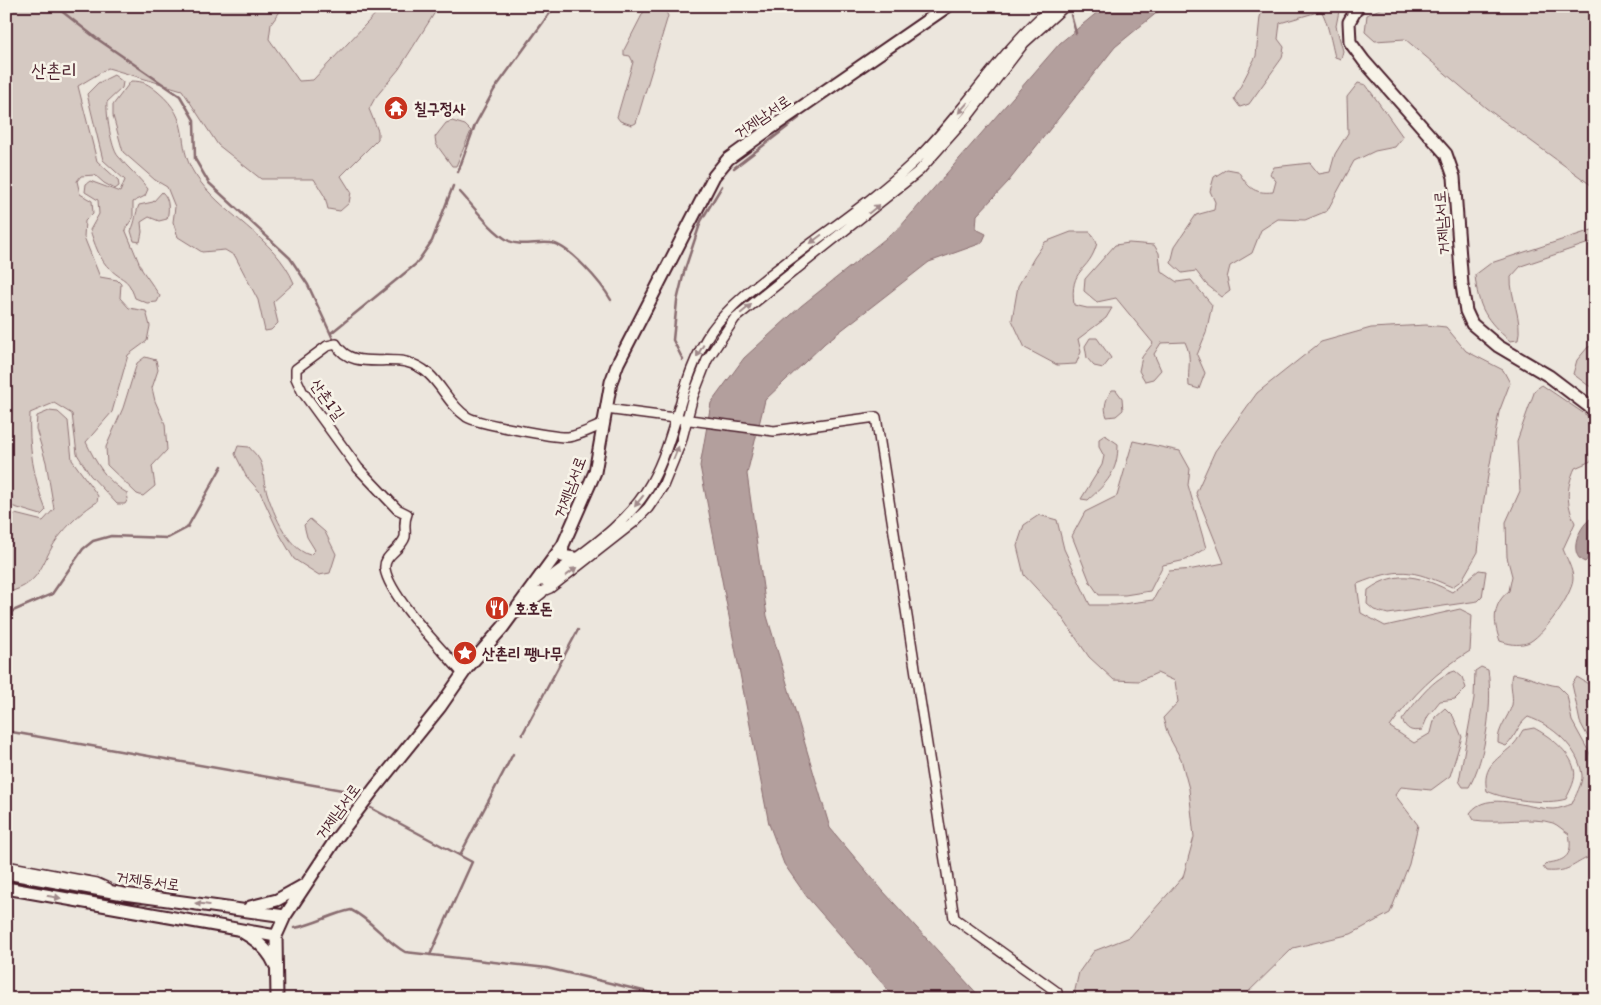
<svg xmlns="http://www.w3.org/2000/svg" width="1601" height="1005" viewBox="0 0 1601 1005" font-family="Itim,'Poor Story',sans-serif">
	<rect width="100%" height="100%" fill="#ece6dd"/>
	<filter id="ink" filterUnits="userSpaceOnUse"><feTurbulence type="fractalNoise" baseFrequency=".02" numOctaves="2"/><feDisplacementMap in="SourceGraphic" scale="10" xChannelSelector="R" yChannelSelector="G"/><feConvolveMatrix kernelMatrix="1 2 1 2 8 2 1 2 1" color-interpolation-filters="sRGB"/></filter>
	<g filter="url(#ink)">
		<path fill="#d5c9c2" stroke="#907476" d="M6 6H284L271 24 269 39 299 81 313 80 383 6H439L399 69 375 98 369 109 378 131V139L341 176 351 192 349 203 340 211 328 209 325 197 314 179H261L218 145 182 90 108 68 78 86 97 161 118 180 119 186 115 189 104 183 95 175 81 176 77 181 80 194 92 201 93 213 85 221 84 237 100 277 117 280 121 284 120 298 129 308 146 311 150 326 147 341 128 355 112 412 86 442C96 463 106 481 127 493L128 499 125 504H117L90 475 77 454 72 414 54 403 30 413C28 445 34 481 46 510L41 515 11 506 6 508Z
			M1264 6H1340L1336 26 1343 51 1341 59 1335 57C1332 46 1327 18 1321 11L1280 23 1278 39 1284 47 1282 58 1249 104 1240 107 1234 99 1256 56 1260 17Z
			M1386 6H1595V188L1486 108 1405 39 1375 41 1365 32 1367 15Z
			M651 8 666 12 668 16 636 123 632 125 620 121 617 117 633 62 630 56 624 55V50L645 9Z
			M114 75 123 82 122 88 107 102C106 113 111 148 118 156 128 168 139 177 148 189L145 196 133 202V218L125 229 142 270 160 296 157 302 147 303 135 298C127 276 125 283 110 269 100 261 94 242 90 230L99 214 98 200 85 192 86 184 90 181 120 192 125 180 103 160 87 94 98 83Z
			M131 81C144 81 148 84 158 92 193 121 175 143 194 173 220 214 275 237 294 283L273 302 278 323 271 330 265 331 258 300 235 256 225 250 202 252 178 237 173 222 175 207 167 187 155 180 123 152 113 116V105Z
			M1358 83 1366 85 1403 137 1395 147 1375 151 1354 161 1327 211 1305 220 1278 219 1261 230 1252 253 1230 266 1227 278 1230 291 1222 297 1206 284 1196 271 1182 273 1171 263 1175 246 1196 215 1214 210 1215 202 1210 191 1214 177 1227 169 1238 171C1248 187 1253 194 1273 192L1276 181 1270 174 1274 167 1310 163 1319 174 1330 172 1335 154 1348 133 1347 97Z
			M452 121 465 125 471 131 456 166H452L436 144 435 137 446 123Z
			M162 192C170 199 169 210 167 219L159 221 149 217 141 222 142 232 140 242 134 241 131 231C136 221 135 214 139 205L153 202Z
			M1595 229V241L1521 266 1511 277C1510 298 1523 319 1518 340L1510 341C1486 320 1478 308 1475 275L1491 263Z
			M1071 232H1090L1097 243C1089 274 1069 266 1074 305L1087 308H1112L1106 318 1078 339 1081 352 1076 364 1057 365 1025 348 1012 320 1018 286 1034 258 1045 242Z
			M1129 243 1154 245 1159 253 1161 271 1177 282 1191 280 1212 305 1206 333 1197 355 1205 373 1199 389 1189 386C1187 367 1193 359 1185 342L1161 343 1154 354 1161 370 1153 379 1145 381 1139 371 1142 357 1153 343 1116 298 1097 302 1084 291 1085 279 1115 245Z
			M1426 325 1446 327 1466 351 1503 370 1510 383 1499 412 1483 505 1478 552 1462 580 1452 587C1410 569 1400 567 1357 584L1361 613 1385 626 1460 609 1472 615 1470 651C1437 671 1412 695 1390 727L1414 743 1431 733 1435 717 1445 708 1453 716 1462 737 1450 776 1431 790 1401 787 1395 795 1418 825 1409 864 1390 913 1351 934 1293 948 1241 999H1073L1079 972 1094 951 1130 937 1183 877 1194 837 1189 789 1181 759 1168 735 1163 718 1178 702 1175 681 1157 673 1139 681 1114 680 1089 657 1059 613 1024 575 1017 546 1024 525 1039 515 1057 520 1064 549 1090 605H1115L1153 600 1169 571 1193 569 1224 563 1196 493 1215 451 1257 393 1321 342 1371 328Z
			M1090 338H1097L1111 358 1103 368 1094 366 1087 358 1085 346Z
			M1595 346V387L1589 386 1573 374 1577 360 1588 347Z
			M145 357 156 360 158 370 152 388 155 401 165 424 167 450 152 466 155 486 143 496 137 494 107 465 106 447 123 408 137 363Z
			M1542 385 1595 421V463L1591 461 1575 468C1566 488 1566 503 1575 523L1563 549C1566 557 1573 570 1573 578 1574 593 1541 639 1527 643 1517 646 1509 644 1500 641 1493 622 1492 604 1509 591L1512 576 1507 557 1506 522 1520 491 1517 441 1535 390Z
			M1112 390H1116L1122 398 1123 410 1116 416 1107 417C1103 407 1106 398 1112 390Z
			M49 411 58 412 68 421 72 460 98 496 97 502C84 510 72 521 62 533 40 558 46 583 6 593V517L15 514 43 521 54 509 46 462 36 429 37 416Z
			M1105 435 1118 444C1118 472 1107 483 1088 500L1081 499 1102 465 1104 456 1099 447V439Z
			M1133 441 1180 451 1190 469 1188 485 1206 548 1186 560 1163 565 1150 591 1125 595H1099L1090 582 1072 536 1085 512 1117 496Z
			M238 446 249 447C252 451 257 455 259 459 264 466 263 478 265 486 271 508 287 549 310 555L315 550 307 537 304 525 310 519 325 532 336 554 330 573 319 575 294 559 279 533 260 492 246 476 235 454Z
			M1479 570 1486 571 1482 597 1478 601 1388 614 1374 610 1367 604 1368 590C1398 568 1422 577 1452 592Z
			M1481 667 1488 670C1493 703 1486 758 1469 787H1463L1459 781 1474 698 1475 671Z
			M1455 671 1462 677 1466 688 1455 699 1440 701 1428 716 1422 730C1411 732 1407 730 1402 720 1416 702 1433 677 1455 671Z
			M1512 674C1528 675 1542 684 1558 686L1567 695 1572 721 1595 763V855C1573 862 1572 873 1546 871L1543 867 1547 863C1567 861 1573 854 1569 834 1564 831 1558 825 1553 823 1532 816 1497 824 1474 820L1470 813C1487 789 1528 809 1553 809 1559 809 1566 806 1572 804 1575 796 1583 783 1582 775 1579 748 1552 725 1528 717 1517 725 1516 737 1506 746L1498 743C1497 729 1508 718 1512 705 1514 696 1509 684 1512 674Z
			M1577 677 1590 685 1595 694V750L1580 722 1572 684Z
			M1534 728C1549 736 1570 751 1574 769 1577 779 1570 790 1566 799 1547 805 1506 800 1487 791 1481 765 1499 759 1514 744 1518 740 1520 734 1523 730Z"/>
		<path fill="#b39f9d" stroke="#896c6f" d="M1105 6H1165L1115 47 1008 182 977 215 976 229 986 234 982 243 929 262 825 343 765 400 747 474 767 616 830 828 883 891 982 999H896L807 897 784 864 769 824 700 466 711 403 744 358 801 306 900 227 1060 43Z
			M1594 517 1595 550 1585 562C1566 555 1580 522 1594 517Z"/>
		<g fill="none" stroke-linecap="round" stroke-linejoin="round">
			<path stroke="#896c6f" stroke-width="2.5" d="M55 6 96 38 180 96 194 120 195 159 209 183 290 258 308 285 334 341
				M1071 15 1076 33
				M734 168 799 118
				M458 172 475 125 494 90 555 6
				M460 192C475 208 490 230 509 241 521 247 538 241 551 243 569 245 602 284 611 300
				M331 333 416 264 432 241 453 186
				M683 360 673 340 677 301 684 272 701 221 722 186
				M6 614 52 594 83 549 93 541 111 536 168 538 187 528 222 466
				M6 731 348 791
				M522 735 578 630
				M371 808 472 862 430 955
				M460 855 513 754
				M294 928C314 925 331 914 351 910 372 920 385 941 405 952L547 968 677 999"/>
			<g stroke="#4a1f2b" stroke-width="12">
				<path id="minor" d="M606 409 774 431 876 417 954 918 1057 992
					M538 581H545C582 553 628 525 651 483 678 435 680 376 712 330 731 304 758 284 784 264 827 231 875 199 914 162 964 114 1000 51 1053 6
					M529 592 538 593 550 588 633 523 648 508 663 486 681 442 693 396 707 360 735 318 919 171 968 116 1024 43 1065 6
					M517 613 542 593
					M463 674C443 650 390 598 385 569 383 555 401 550 405 537 406 529 403 523 407 514L397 509 358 468 302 391 296 378V369L327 346 336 344C350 369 382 357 406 362 439 370 442 400 467 417 476 423 556 438 568 437 579 436 593 428 604 424
					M6 866 97 883 108 888"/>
			</g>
			<g stroke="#4a1f2b" stroke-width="15">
				<path id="major" d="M1358 6 1349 22 1350 42 1364 61 1446 154 1454 177 1462 285 1466 311 1472 324 1498 346 1549 376 1595 411
					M563 545 562 556 574 558
					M6 873 124 894 285 916
					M6 888 276 936
					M250 907 277 900 304 885
					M244 933C258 941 269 950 275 965
					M277 999 276 936 285 916 336 839 374 789 440 707 467 668 503 627 563 545 595 472 611 382 618 363 714 176 728 159 764 133 948 6"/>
			</g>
			<use href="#minor" stroke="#f7f3e8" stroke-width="9"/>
			<use href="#major" stroke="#f7f3e8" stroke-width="11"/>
		</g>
		<defs><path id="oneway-solid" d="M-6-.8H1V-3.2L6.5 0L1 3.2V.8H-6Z" transform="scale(1.25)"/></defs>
		<g fill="#a0898a">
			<use href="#oneway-solid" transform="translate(963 108) rotate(131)"/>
			<use href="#oneway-solid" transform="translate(874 209) rotate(-39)"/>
			<use href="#oneway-solid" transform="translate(816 239) rotate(143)"/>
			<use href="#oneway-solid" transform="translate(746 309) rotate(-40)"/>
			<use href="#oneway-solid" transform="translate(700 351) rotate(119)"/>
			<use href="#oneway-solid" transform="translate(676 453) rotate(-68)"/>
			<use href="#oneway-solid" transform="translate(639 501) rotate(128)"/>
			<use href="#oneway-solid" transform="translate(571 572) rotate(-38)"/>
			<use href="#oneway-solid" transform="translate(54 897) rotate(10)"/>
			<use href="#oneway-solid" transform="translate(202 904) rotate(-173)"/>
		</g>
	</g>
	<defs>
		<g id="temple-disc" transform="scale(1.25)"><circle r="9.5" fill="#c8321e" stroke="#f7f3e8"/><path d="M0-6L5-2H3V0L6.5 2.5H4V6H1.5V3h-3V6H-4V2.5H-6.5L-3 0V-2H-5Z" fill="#fff"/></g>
		<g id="restaurant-disc" transform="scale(1.25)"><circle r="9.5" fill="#c8321e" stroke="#f7f3e8"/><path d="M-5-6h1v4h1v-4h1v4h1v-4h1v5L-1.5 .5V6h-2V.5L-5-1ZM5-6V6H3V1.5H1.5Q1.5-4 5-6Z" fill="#fff"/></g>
		<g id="sight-disc" transform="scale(1.25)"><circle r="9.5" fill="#c8321e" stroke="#f7f3e8"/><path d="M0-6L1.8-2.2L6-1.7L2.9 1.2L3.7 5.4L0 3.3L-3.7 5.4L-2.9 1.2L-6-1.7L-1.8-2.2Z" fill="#fff"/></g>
	</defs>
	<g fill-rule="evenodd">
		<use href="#temple-disc" x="396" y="108"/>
		<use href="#restaurant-disc" x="497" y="608"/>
		<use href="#sight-disc" x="465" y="653"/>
	</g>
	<g text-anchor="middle" stroke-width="5" stroke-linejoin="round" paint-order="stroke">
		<g font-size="16" font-weight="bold" fill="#4a1f2b" stroke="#f7f3e8" text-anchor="start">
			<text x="414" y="114">칠구정사</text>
			<text x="514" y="614">호호돈</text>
			<text x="482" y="659">산촌리 팽나무</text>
		</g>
		<g font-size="16" fill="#4a1f2b" stroke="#f7f3e8">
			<text transform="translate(762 116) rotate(-34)" y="6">거제남서로</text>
			<text transform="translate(1441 223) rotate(-94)" y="6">거제남서로</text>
			<text transform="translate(328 399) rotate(54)" y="6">산촌1길</text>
			<text transform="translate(569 487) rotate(-69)" y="6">거제남서로</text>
			<text transform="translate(337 811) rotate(-54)" y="6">거제남서로</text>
			<text transform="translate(148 880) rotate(8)" y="6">거제동서로</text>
		</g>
		<g font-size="19" fill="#4a1f2b" stroke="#f7f3e8">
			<text x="54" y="77">산촌리</text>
		</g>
	</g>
	<rect width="1601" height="1005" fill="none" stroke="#f7f3e8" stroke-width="25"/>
	<rect x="12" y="12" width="1576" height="980" fill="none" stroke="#4a1f2b" stroke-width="2" filter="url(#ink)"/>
</svg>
